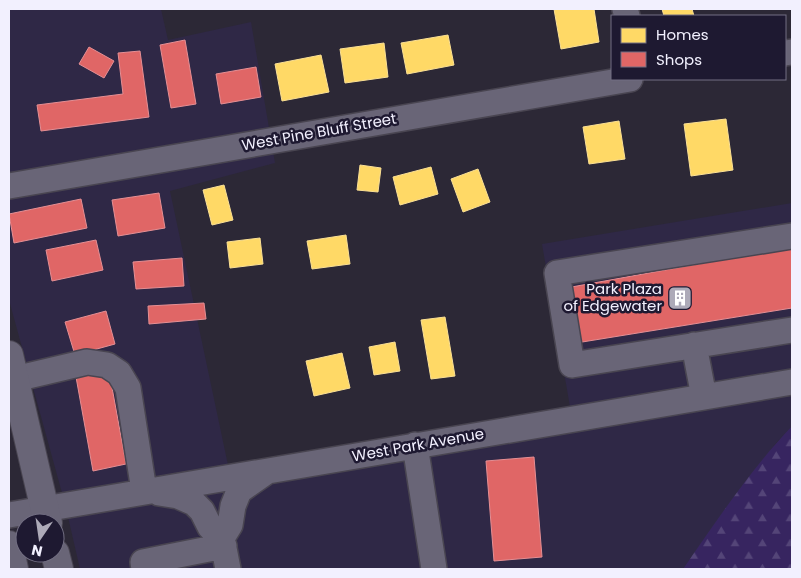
<svg xmlns="http://www.w3.org/2000/svg" width="801" height="578" viewBox="0 0 801 578" font-family="Poppins,sans-serif">
	<defs>
		<pattern id="forest-firs" width="22" height="20" patternUnits="userSpaceOnUse" patternTransform="scale(1.25)"><rect width="22" height="20" fill="#372560"/><path d="M5 1l3.5 6h-7zM16 11l3.5 6h-7z" fill="#544578"/></pattern>
	</defs>
	<rect width="100%" height="100%" fill="#2c2836"/>
	<path fill="#2f2846" d="M9 9H161L168 40 251 22 275 163 170 191 228 465 62 493 9 300Z
		M792 203V370L570 407 542 244Z
		M792 395V426L776 443 716 523 683 569H445L428 456Z
		M406 459 423 569H80L68 517Z"/>
	<path fill="url(#forest-firs)" d="M792 426V569H683C717 520 751 469 792 426Z"/>
	<path fill="#ffd966" stroke="#fbe094" d="M554 9H594L599 42 561 49Z
		M662 9H692L694 16H664Z
		M448 35 454 65 407 74 401 43Z
		M384 43 388 77 345 83 340 49Z
		M321 55 329 92 282 101 275 64Z
		M726 119 733 170 691 176 684 124Z
		M619 121 625 159 589 164 583 127Z
		M360 165 381 168 378 192 357 190Z
		M431 167 438 194 400 205 393 177Z
		M478 169 490 202 463 212 451 179Z
		M224 185 233 220 212 225 203 190Z
		M346 235 350 264 312 269 307 241Z
		M260 238 263 264 230 268 227 242Z
		M445 317 455 376 431 379 421 320Z
		M395 342 400 371 374 375 369 347Z
		M342 353 350 388 314 396 306 361Z"/>
	<path fill="#e06666" stroke="#e58f94" d="M185 40 196 104 171 108 160 45Z
		M89 47 114 61 104 78 79 64Z
		M140 51 149 117 41 131 37 105 123 94 118 53Z
		M256 67 261 97 221 104 216 74Z
		M159 193 165 228 118 236 112 200Z
		M81 199 87 228 14 243 9 214Z
		M96 240 103 270 52 281 46 250Z
		M792 247V308L576 343 566 288Z
		M182 258 184 286 136 289 133 262Z
		M204 303 206 319 149 324 148 306Z
		M106 311 115 344 75 355 65 322Z
		M109 371 126 464 93 471 76 377Z
		M534 457 542 557 494 561 486 461Z"/>
	<g fill="none" stroke-linecap="round" stroke-linejoin="round">
		<g stroke="#494551" stroke-width="28">
			<path id="minor" d="M625 9 627 16
				M785 53 792 52
				M9 186 630 79
				M792 236 557 273 572 365 792 330
				M694 345 704 397
				M15 379 87 362 107 365 119 373 128 388 144 491
				M415 445 434 569
				M159 493 178 496 194 503 202 511 210 527 222 538 228 569
				M9 515 792 382
				M222 538 230 525 233 506 239 491 266 472
				M144 569 143 562 224 546"/>
		</g>
		<g stroke="#494551" stroke-width="30">
			<path id="major" d="M9 355 48 523
				M9 545 14 569
				M55 553 59 569"/>
		</g>
		<use href="#minor" stroke="#696577" stroke-width="25"/>
		<use href="#major" stroke="#696577" stroke-width="28"/>
	</g>
	<defs>
		<g id="building-square" transform="scale(1.25)"><rect x="-9" y="-9" width="18" height="18" rx="4" fill="#adaab8" stroke="#1e1931"/><path d="M-4-6H4V6H1V3H-1V6H-4ZM-2.5-4.3h1.7v1.8h-1.7ZM.8-4.3h1.7v1.8H.8ZM-2.5-1h1.7V.8h-1.7ZM.8-1h1.7V.8H.8Z" fill="#fff"/></g>
	</defs>
	<g fill-rule="evenodd">
		<use href="#building-square" x="680" y="298"/>
	</g>
	<g text-anchor="middle" stroke-width="5" stroke-linejoin="round" paint-order="stroke">
		<g font-size="15" fill="#f2f0fe" stroke="#1e1931">
			<text transform="translate(319 132) rotate(-10)" y="5">West Pine Bluff Street</text>
			<text transform="translate(418 445) rotate(-10)" y="5">West Park Avenue</text>
		</g>
		<g font-size="15" fill="#f2f0fe" stroke="#1e1931" text-anchor="end">
			<text x="662" y="294">Park Plaza<tspan x="662" dy="17">of Edgewater</tspan></text>
		</g>
	</g>
	<rect width="801" height="578" fill="none" stroke="#f2f0fe" stroke-width="20"/>
	<rect x="611" y="15" width="175" height="65" fill="#1e1931" stroke="#736f83"/>
	<rect x="621" y="28" width="25" height="15" fill="#ffd966" stroke="#736f83"/>
	<text x="656" y="40" font-size="15" fill="#f2f0fe">Homes</text>
	<rect x="621" y="52" width="25" height="15" fill="#e06666" stroke="#736f83"/>
	<text x="656" y="65" font-size="15" fill="#f2f0fe">Shops</text>
	<g transform="translate(40 538) rotate(193)"><circle r="24" fill="#1e1931" stroke="#736f83"/>
	<path d="M0-4L9 19L0 12L-9 19Z" fill="#adaab8"/>
	<text y="-8" font-size="14" font-weight="bold" text-anchor="middle" fill="#f2f0fe">N</text>
	</g>
</svg>
